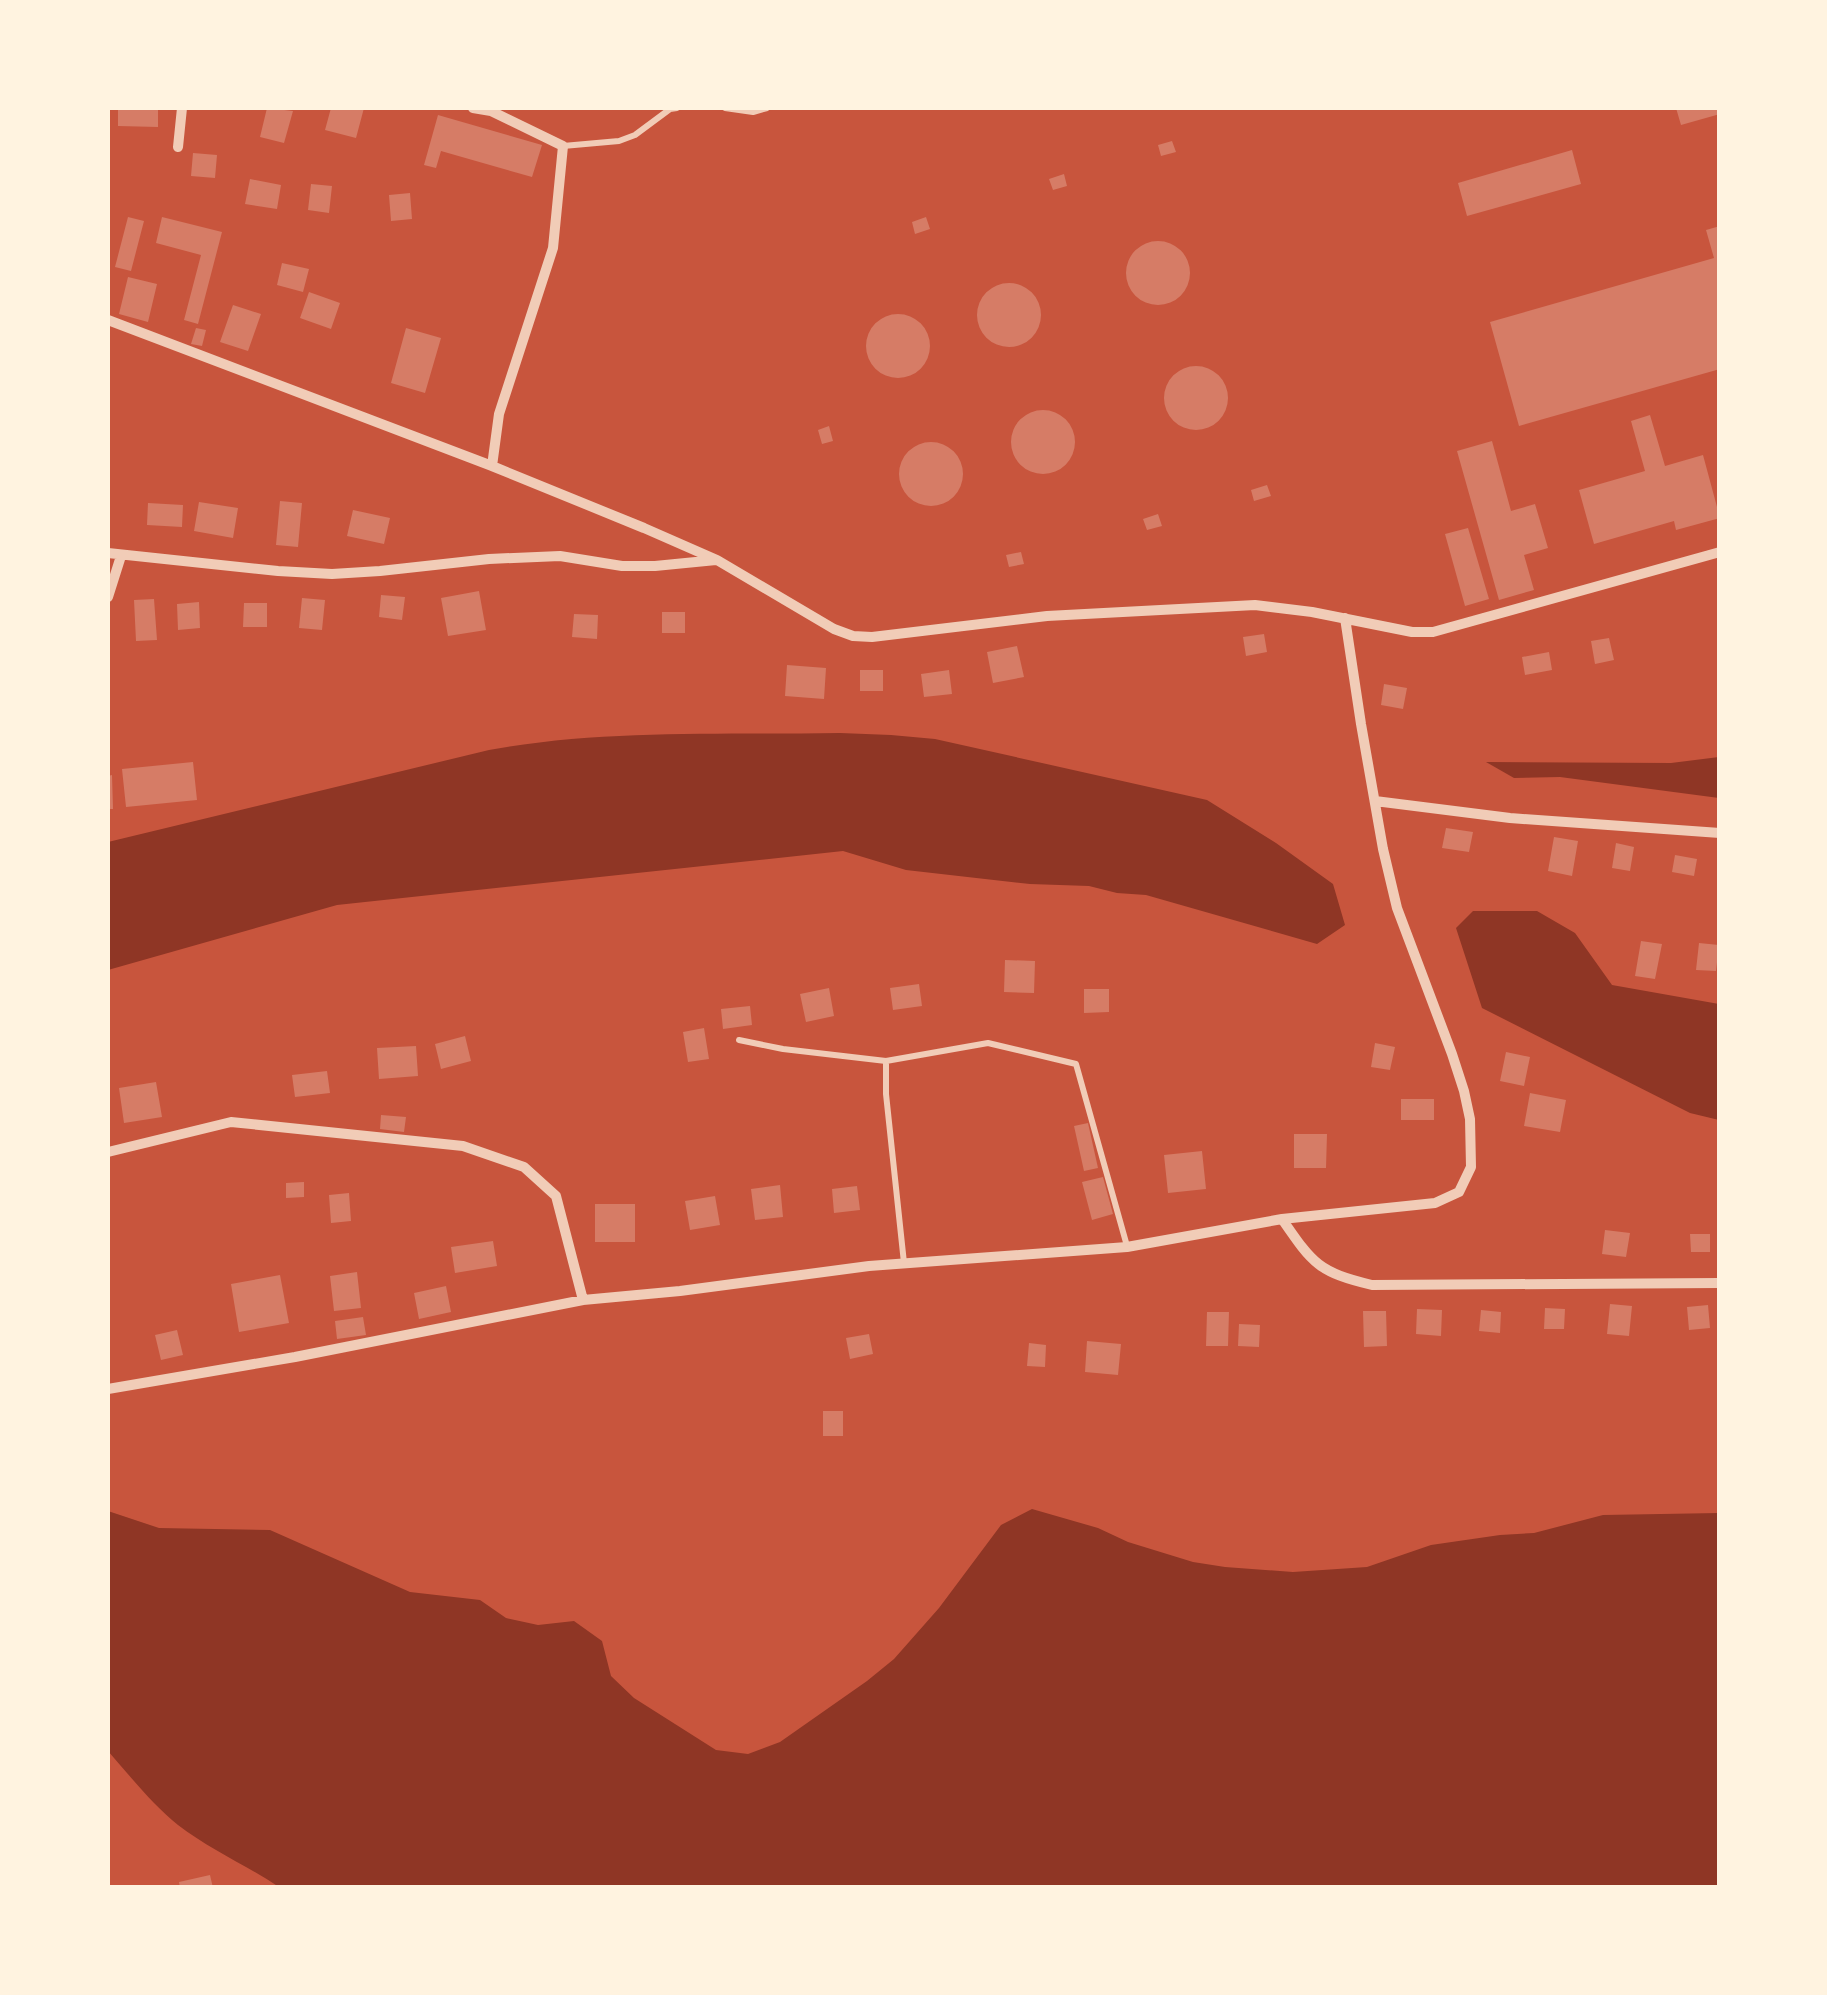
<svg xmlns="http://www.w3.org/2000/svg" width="1827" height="1995" viewBox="0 0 1827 1995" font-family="Ubuntu,sans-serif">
	<rect width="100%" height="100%" fill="#c8553d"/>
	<path fill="#8f3625" d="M840 733 891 735 935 739 1207 800 1276 843 1333 884 1345 925 1317 944 1146 895 1117 893 1089 886 1030 884 906 870 843 851 337 905 108 970V842L489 750C604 729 723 735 840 733Z
		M1719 757V798L1560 777 1514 778 1486 762 1671 763Z
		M1473 911H1537L1575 933 1612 985 1719 1004V1120L1690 1113 1482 1008 1456 928Z
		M1032 1509 1098 1528 1128 1542 1193 1562 1225 1567 1293 1572 1367 1567 1431 1545 1500 1535 1534 1533 1603 1515 1719 1513V1887H279C246 1865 209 1849 178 1825 152 1804 130 1776 108 1751V1511L159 1528 270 1530 410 1592 480 1600 506 1618 538 1625 574 1621 602 1641 611 1676 634 1698 716 1750 748 1754 780 1742 867 1681 894 1659 939 1608 1001 1525Z"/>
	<path fill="#d67c66" d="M118 108H158V127L118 126Z
		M267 108 293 111 284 143 260 137Z
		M331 108H364L356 138 325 130Z
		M1676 108H1720V114L1681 125Z
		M438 115 542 145 532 177 441 151 436 168 424 165Z
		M1172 141 1176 152 1161 156 1158 145Z
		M1572 150 1581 184 1467 216 1458 183Z
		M193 153 217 155 215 178 191 176Z
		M1064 174 1067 186 1053 190 1049 179Z
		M250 179 281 185 277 209 245 204Z
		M311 184 332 186 329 213 308 210Z
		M410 193 412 219 391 221 389 195Z
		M128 217 144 221 131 271 115 267Z
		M162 217 222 232 198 324 184 320 201 255 156 243Z
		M926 217 930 229 915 234 912 222Z
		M1720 226V369L1519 426 1490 322 1714 258 1706 230Z
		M1126 273a32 32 0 1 1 64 0a32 32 0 1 1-64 0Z
		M282 263 309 269 303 292 277 285Z
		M128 277 157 284 148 322 119 314Z
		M977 315a32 32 0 1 1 64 0a32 32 0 1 1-64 0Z
		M309 292 340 303 331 329 300 318Z
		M233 305 261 314 248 351 220 342Z
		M866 346a32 32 0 1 1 64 0a32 32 0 1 1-64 0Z
		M196 328 206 330 202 346 191 344Z
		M406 328 441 338 425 393 391 383Z
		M1164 398a32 32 0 1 1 64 0a32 32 0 1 1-64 0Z
		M1011 442a32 32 0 1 1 64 0a32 32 0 1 1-64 0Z
		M1650 415 1665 466 1703 455 1720 518 1676 530 1674 521 1594 544 1579 490 1645 471 1631 421Z
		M829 426 833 441 822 444 818 430Z
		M1492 441 1511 511 1535 504 1548 548 1524 555 1534 590 1499 600 1457 451Z
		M899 474a32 32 0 1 1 64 0a32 32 0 1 1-64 0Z
		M1267 485 1271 496 1254 501 1251 490Z
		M280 501 302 503 298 547 276 545Z
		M199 502 238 508 233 538 194 531Z
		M148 503 183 505 182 527 147 525Z
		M353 510 390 518 384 544 347 536Z
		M1158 514 1162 526 1147 530 1143 519Z
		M1468 528 1489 599 1465 606 1445 534Z
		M1021 552 1024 564 1009 567 1006 555Z
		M479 591 486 630 448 636 441 598Z
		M381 595 405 597 402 620 379 617Z
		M302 598 325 600 322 630 299 628Z
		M154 599 157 640 136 641 134 600Z
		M199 602 200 628 178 630 177 604Z
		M244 603H267V627H243Z
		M662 612H685V633H662Z
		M574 614 598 615 597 639 572 637Z
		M1264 634 1267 652 1246 656 1243 637Z
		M1609 638 1614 660 1595 664 1591 641Z
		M1017 646 1024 677 993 683 987 652Z
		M1549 652 1552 670 1525 675 1522 657Z
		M787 665 826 668 824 699 785 696Z
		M860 670H883V691H860Z
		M949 670 952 694 924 697 921 674Z
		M1384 684 1407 688 1403 709 1381 705Z
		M193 762 197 800 126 807 122 769Z
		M112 775 113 809H108V776Z
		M1446 828 1473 832 1469 852 1442 848Z
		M1554 837 1578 841 1572 876 1548 871Z
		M1616 843 1634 847 1630 871 1612 868Z
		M1675 855 1697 859 1694 876 1672 872Z
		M1641 941 1662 944 1655 979 1635 976Z
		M1699 943 1719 945 1716 971 1696 970Z
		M1005 960 1035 961 1034 993 1004 992Z
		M919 984 922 1006 893 1010 890 988Z
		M829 988 834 1016 806 1022 800 994Z
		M1084 989H1109V1012L1084 1013Z
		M750 1006 752 1025 723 1029 721 1009Z
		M704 1028 709 1059 688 1062 683 1032Z
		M465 1036 471 1061 441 1069 435 1044Z
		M1375 1043 1395 1047 1390 1070 1371 1067Z
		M416 1046 418 1076 379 1079 377 1048Z
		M1506 1052 1530 1057 1524 1086 1500 1081Z
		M327 1071 330 1093 295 1097 292 1075Z
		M156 1082 162 1117 124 1123 119 1088Z
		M1530 1093 1566 1100 1560 1132 1524 1126Z
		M1401 1099H1434V1120H1401Z
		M381 1115 406 1117 404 1132 380 1129Z
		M1088 1123 1098 1168 1084 1171 1074 1126Z
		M1294 1134H1327L1326 1168H1294Z
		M1202 1151 1206 1189 1168 1193 1164 1155Z
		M1103 1177 1113 1214 1092 1220 1082 1182Z
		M304 1182V1197L286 1198V1183Z
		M780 1185 783 1217 755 1220 751 1189Z
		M857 1186 860 1210 834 1213 832 1189Z
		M349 1193 351 1221 331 1223 329 1195Z
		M715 1196 720 1225 690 1230 685 1201Z
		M595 1204H635V1242H595Z
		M1605 1230 1630 1233 1626 1257 1602 1254Z
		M1690 1234H1710V1252H1691Z
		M493 1241 497 1266 455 1273 451 1247Z
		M357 1272 361 1308 334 1311 330 1276Z
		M280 1275 289 1323 239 1332 231 1284Z
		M446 1286 451 1312 419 1319 414 1293Z
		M1610 1304 1632 1306 1629 1336 1607 1334Z
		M1708 1305 1710 1328 1689 1330 1687 1307Z
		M1545 1308 1565 1309 1564 1329H1544Z
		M1417 1309 1442 1310 1441 1336 1416 1334Z
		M1481 1310 1501 1312 1500 1333 1479 1331Z
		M1363 1311H1386L1387 1346 1364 1347Z
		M1207 1312H1229L1228 1346H1206Z
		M363 1317 366 1335 337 1339 335 1321Z
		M1239 1324 1260 1325 1259 1347 1238 1346Z
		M177 1330 183 1355 161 1360 155 1335Z
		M869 1334 873 1354 850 1359 846 1338Z
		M1087 1341 1121 1344 1118 1375 1085 1372Z
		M1029 1343 1046 1345 1045 1367 1027 1366Z
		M823 1411H843V1436H823Z
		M210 1875 213 1888H180L179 1882Z"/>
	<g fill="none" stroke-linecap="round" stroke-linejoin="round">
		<path stroke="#f1ccb7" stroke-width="6" d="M725 108 753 112 767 108
			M563 146 619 141 635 135 670 109 677 108
			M739 1040 783 1049 886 1061 988 1043 1076 1064 1127 1246
			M886 1061V1094L904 1263"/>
		<path stroke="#f1ccb7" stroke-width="10" d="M473 108 491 111 563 146 553 248 499 414 492 466
			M178 147 182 108
			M108 320 492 466 644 528 717 560 834 629 853 636 872 637 1047 616 1255 605 1312 612 1412 632H1433L1720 552
			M108 553 278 571 332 574 380 571 489 559 560 556 622 566H655L716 560
			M108 597 121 556
			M1375 801 1510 818 1720 833
			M108 1152 231 1122 463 1146 524 1167 556 1196 583 1300
			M1282 1219C1313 1264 1318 1272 1372 1285L1720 1283
			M108 1389 295 1357 583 1300 680 1291 869 1266 1127 1247 1282 1219 1435 1203 1459 1192 1471 1167 1470 1119 1464 1091 1452 1054 1397 908 1383 849 1361 724 1345 618"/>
	</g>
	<rect width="1827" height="1995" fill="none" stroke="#fff3e0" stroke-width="220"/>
</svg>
